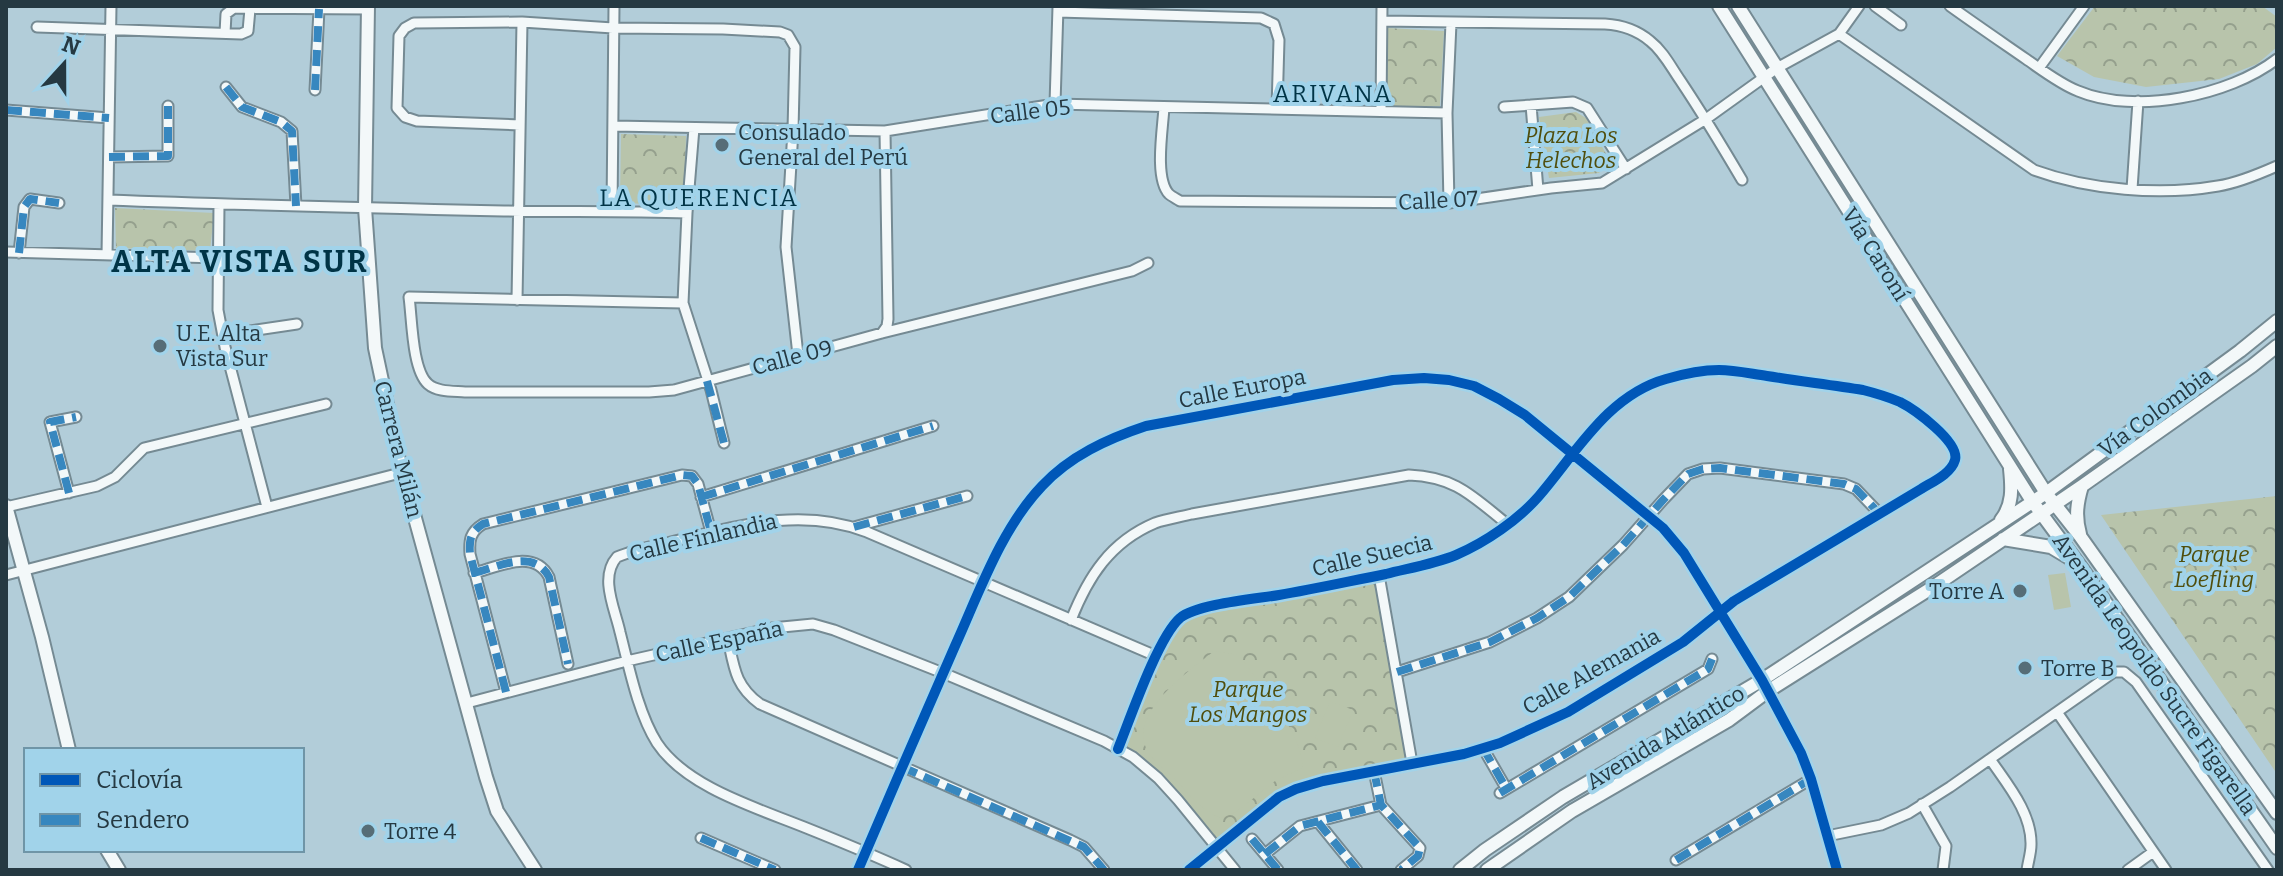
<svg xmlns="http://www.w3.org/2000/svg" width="2283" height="876" viewBox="0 0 2283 876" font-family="Bitter,serif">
	<defs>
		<pattern id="park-crowns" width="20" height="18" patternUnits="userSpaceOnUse" patternTransform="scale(2)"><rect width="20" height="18" fill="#b8c4ab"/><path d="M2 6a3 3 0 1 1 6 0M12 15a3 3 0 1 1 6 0" fill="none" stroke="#95a08d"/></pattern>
	</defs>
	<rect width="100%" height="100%" fill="#b2cdd9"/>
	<path fill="url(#park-crowns)" d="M2095 6H2262L2277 17V47L2257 64 2219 79 2146 87 2094 77 2057 56Z
		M1388 28 1444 31 1440 106H1386Z
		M1576 112 1586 118 1610 161 1599 173 1549 178 1539 117Z
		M621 134 686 136 684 208 620 202Z
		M115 208 214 213 210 251 116 248Z
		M2277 496V774L2101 515Z
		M1379 575 1412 763 1296 789 1217 848 1178 800 1118 749 1172 628 1194 611Z"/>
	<path fill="#b8c4ab" d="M2065 573 2071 607 2054 610 2048 575Z
		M1214 651 1239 655C1258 683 1305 735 1302 768L1275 781 1236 812 1221 818C1201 810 1189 794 1174 778 1166 770 1154 762 1148 752 1126 714 1189 671 1214 651Z
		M1330 701 1353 710 1338 747 1315 738Z"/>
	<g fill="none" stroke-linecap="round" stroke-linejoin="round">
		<g stroke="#758a93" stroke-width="13">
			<path id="street" d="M1875 6 1901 25
				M1950 6C1975 24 2000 41 2026 59 2042 70 2060 84 2078 91 2135 115 2229 96 2277 59
				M1058 12 1261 18 1274 24 1279 40 1277 109
				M1383 21 1605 24C1622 25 1637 30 1650 41 1663 51 1671 67 1680 80 1702 113 1722 146 1742 180
				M37 27 241 34 248 31 250 9
				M225 33 226 14 234 8 368 9
				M1839 34 2034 170C2089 190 2160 196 2218 186 2238 183 2259 174 2277 166
				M2039 68 2084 6
				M226 87 242 107 281 122 292 131 296 206
				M315 90 319 9
				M1055 104 1058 7
				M1531 105 1538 190
				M1164 107C1163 128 1154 178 1169 194 1171 196 1177 199 1180 201L1449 203 1551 188 1602 183 1706 119 1777 68 1839 34 1859 6
				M1504 107 1573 102 1587 108 1626 169
				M6 110 109 118
				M1381 111 1382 6
				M520 125 417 121 405 117 397 108 399 36 405 28 414 23 522 22 613 28 723 29 780 32 788 35 795 47 793 130 786 247 798 355
				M613 126 885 131 1055 104 1447 113
				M694 128 687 213 683 303 711 390 724 443
				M109 157 168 156V106
				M2132 189 2138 101
				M108 200C240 205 372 208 504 211 565 212 626 211 687 213
				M1449 203 1447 113 1451 23
				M219 204 218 310 225 347 267 507
				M612 210 614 6
				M6 252 218 258
				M19 253 24 207 30 199 59 203
				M107 255 111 6
				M517 300 522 22
				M683 303 409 297C412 318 412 370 428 384 437 392 453 391 465 392H649L674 390 882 333 1132 271 1148 263
				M882 333 887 326 888 319 885 131
				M223 335 297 324
				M69 493 50 422 76 417
				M701 497 933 426
				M6 507 97 486 115 477 144 448 326 404
				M854 527 967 496
				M474 573C498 567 534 548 549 577L568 664
				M6 575 404 472
				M1379 575 1412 763
				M1071 620C1088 577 1110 542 1155 523 1167 519 1180 517 1192 514L1409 475C1456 477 1472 496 1507 524
				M728 639C734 667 735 686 760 704L1070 840 1084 847 1104 870
				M1397 672 1490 642 1537 618 1569 597 1623 545 1663 500 1688 474 1703 469 1720 468 1844 484 1856 489 1880 514
				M506 692 470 554C469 540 470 532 483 524L682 475 692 476 698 484 711 532
				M467 703 627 661 772 628 813 624 834 630 943 673 1104 741 1133 757 1158 778 1178 800 1235 870
				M2057 712 2166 870
				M1483 748 1506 788
				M1118 749C1130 719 1158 637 1180 618 1197 604 1255 599 1279 595 1315 589 1350 581 1386 574 1410 568 1434 564 1456 555 1486 542 1518 520 1539 496 1576 453 1608 395 1666 379 1683 374 1702 370 1719 370 1735 370 1752 374 1767 376 1799 381 1831 385 1863 390 1875 393 1888 397 1900 402 1914 409 1960 442 1955 460 1951 474 1932 482 1921 489L1734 601 1683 642 1568 712 1500 743 1464 754 1323 781 1296 789 1279 797 1189 870
				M1990 759C2007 784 2032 813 2031 845 2031 853 2028 862 2027 870
				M1374 771 1381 805 1420 848 1418 856 1401 870
				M1500 793 1708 669 1712 659
				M1922 804 1946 846 1943 870
				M1318 822 1357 870
				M1827 836 1881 825 1909 813 1950 787 2114 672H2124L2136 682 2268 870
				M701 838 775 870
				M1252 839 1278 870
				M1265 854 1300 826 1381 805
				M1676 860 1811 779
				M858 870C890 795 922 721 955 646 979 593 1001 529 1042 486 1070 456 1107 439 1146 426L1393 380 1424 378 1449 380 1474 386 1499 399 1525 415 1663 528 1684 553 1762 680 1801 753 1811 779 1837 870
				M906 870C873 855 839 841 804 827 757 808 686 787 657 743 638 713 629 667 620 632 615 609 599 577 617 557 638 548 661 545 683 539 745 524 805 508 867 532L1156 656
				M2128 870 2153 852"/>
		</g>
		<g stroke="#758a93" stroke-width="16">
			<path id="secondary" d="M368 6 365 208 375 348 398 456 486 777 497 811 535 870
				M1719 6 2032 501 2083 570 2277 848
				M1738 6 2046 493 2080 536 2277 813
				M6 506 42 637 69 750
				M2001 520C2013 505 2012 488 2010 469
				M2080 534C2075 516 2077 503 2082 486
				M2003 539 2051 547 2071 559
				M107 850 119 870
				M1460 870 1485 850 1563 797 1762 680 2046 493 2240 351 2277 321
				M1487 870 1572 811 1729 720 1768 691 1933 587 2082 486 2252 366 2277 346"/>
		</g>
		<use href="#street" stroke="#f3f8f9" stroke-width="9"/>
		<use href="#secondary" stroke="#f3f8f9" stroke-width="12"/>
		<path stroke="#3787bf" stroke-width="8" stroke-dasharray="16 8" stroke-linecap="butt" d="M226 87 242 107 281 122 292 131 296 206
			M315 90 319 9
			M6 110 109 118
			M109 157 168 156V106
			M19 253 24 207 30 199 59 203
			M707 381 724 443
			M69 493 50 422 76 417
			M701 497 933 426
			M854 527 967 496
			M474 573C498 567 534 548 549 577L568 664
			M1397 672 1490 642 1537 618 1569 597 1623 545 1663 500 1688 474 1703 469 1720 468 1844 484 1856 489 1880 514
			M506 692 470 554C469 540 470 532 483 524L682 475 692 476 698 484 711 532
			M1483 748 1506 788
			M902 767 1084 847 1104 870
			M1374 771 1381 805 1420 848 1418 856 1401 870
			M1500 793 1708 669 1712 659
			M1318 822 1357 870
			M701 838 775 870
			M1252 839 1278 870
			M1265 854 1300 826 1381 805
			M1676 860 1811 779"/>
		<g stroke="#a1d3ea" stroke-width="15">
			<path id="cycleway" d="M1118 749C1130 719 1158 637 1180 618 1197 604 1255 599 1279 595 1315 589 1350 581 1386 574 1410 568 1434 564 1456 555 1486 542 1518 520 1539 496 1576 453 1608 395 1666 379 1683 374 1702 370 1719 370 1735 370 1752 374 1767 376 1799 381 1831 385 1863 390 1875 393 1888 397 1900 402 1914 409 1960 442 1955 460 1951 474 1932 482 1921 489L1734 601 1683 642 1568 712 1500 743 1464 754 1323 781 1296 789 1279 797 1189 870
				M858 870C890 795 922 721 955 646 979 593 1001 529 1042 486 1070 456 1107 439 1146 426L1393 380 1424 378 1449 380 1474 386 1499 399 1525 415 1663 528 1684 553 1762 680 1801 753 1811 779 1837 870"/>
		</g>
		<use href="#cycleway" stroke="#0057b8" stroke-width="10"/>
	</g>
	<g fill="#566d77" stroke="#a1d3ea" stroke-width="3">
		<circle cx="722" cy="145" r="8"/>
		<circle cx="160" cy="346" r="8"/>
		<circle cx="2020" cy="591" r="8"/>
		<circle cx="2025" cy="668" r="8"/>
		<circle cx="368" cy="831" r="8"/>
	</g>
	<g text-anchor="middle" stroke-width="8" stroke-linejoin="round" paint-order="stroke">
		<g font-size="22" fill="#253942" stroke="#a1d3ea">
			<text transform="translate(1030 111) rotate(-7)" y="8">Calle 05</text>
			<text transform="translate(1438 200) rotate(-3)" y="8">Calle 07</text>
			<text transform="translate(1876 254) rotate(58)" y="8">Vía Caroní</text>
			<text transform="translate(792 357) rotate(-15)" y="8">Calle 09</text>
			<text transform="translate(1242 388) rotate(-11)" y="8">Calle Europa</text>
			<text transform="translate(2155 412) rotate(-36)" y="8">Vía Colombia</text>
			<text transform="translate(399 449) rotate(76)" y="8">Carrera Milán</text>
			<text transform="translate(703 537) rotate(-13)" y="8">Calle Finlandia</text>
			<text transform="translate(1372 555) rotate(-13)" y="8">Calle Suecia</text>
			<text transform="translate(719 641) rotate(-12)" y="8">Calle España</text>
			<text transform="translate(1591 671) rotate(-29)" y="8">Calle Alemania</text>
			<text transform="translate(2155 674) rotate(55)" y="8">Avenida Leopoldo Sucre Figarella</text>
			<text transform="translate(1665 737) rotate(-31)" y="8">Avenida Atlántico</text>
		</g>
		<g font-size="22" fill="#253942" stroke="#a1d3ea" text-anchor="start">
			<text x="738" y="140">Consulado<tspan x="738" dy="25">General del Perú</tspan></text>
			<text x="176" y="341">U.E. Alta<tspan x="176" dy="25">Vista Sur</tspan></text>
			<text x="2004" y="599" text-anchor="end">Torre A</text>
			<text x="2041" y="676">Torre B</text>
			<text x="384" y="839">Torre 4</text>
		</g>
		<g font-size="22" font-style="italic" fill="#504e0c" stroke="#a1d3ea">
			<text x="1571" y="143">Plaza Los<tspan x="1571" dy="25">Helechos</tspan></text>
			<text x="2214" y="562">Parque<tspan x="2214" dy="25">Loefling</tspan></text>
			<text x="1248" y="697">Parque<tspan x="1248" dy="25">Los Mangos</tspan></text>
		</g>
		<g font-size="24" letter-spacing="2" fill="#003446" stroke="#a1d3ea">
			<text x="1333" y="102">ARIVANA</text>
			<text x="699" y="206">LA QUERENCIA</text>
		</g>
		<g font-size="30" font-weight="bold" letter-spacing="2" fill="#003446" stroke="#a1d3ea">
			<text x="240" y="272">ALTA VISTA SUR</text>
		</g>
	</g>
	<rect width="2283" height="876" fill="none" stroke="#253942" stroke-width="16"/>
	<rect x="24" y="748" width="280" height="104" fill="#a1d3ea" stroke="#6f95a7" stroke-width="2"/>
	<rect x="40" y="774" width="40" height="12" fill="#0057b8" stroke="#6f95a7" stroke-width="2"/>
	<text x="96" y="788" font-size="24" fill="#253942">Ciclovía</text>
	<rect x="40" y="814" width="40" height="12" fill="#3787bf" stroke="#6f95a7" stroke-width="2"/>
	<text x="96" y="828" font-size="24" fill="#253942">Sendero</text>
	<g transform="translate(64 64) rotate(21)" stroke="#a1d3ea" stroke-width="6" paint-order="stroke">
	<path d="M0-6L14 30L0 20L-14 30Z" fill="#253942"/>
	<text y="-12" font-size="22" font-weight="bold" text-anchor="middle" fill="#253942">N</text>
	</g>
</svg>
